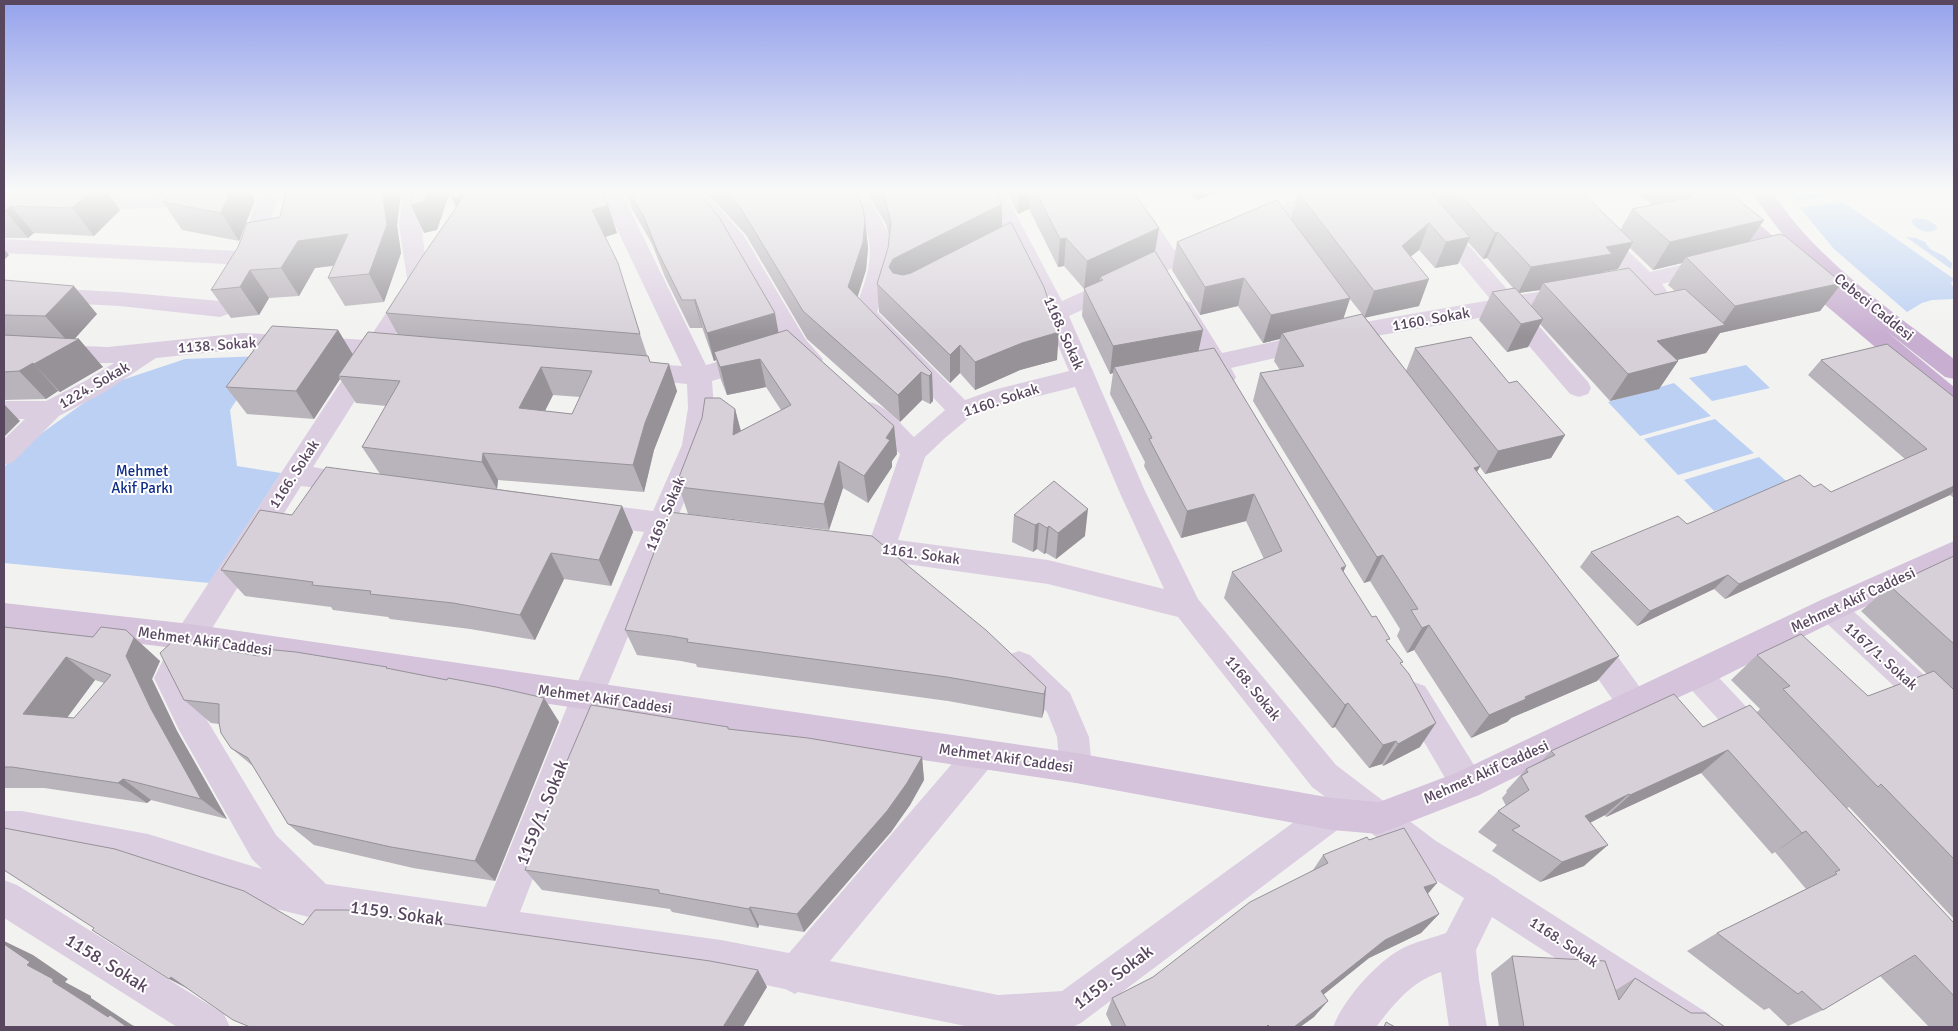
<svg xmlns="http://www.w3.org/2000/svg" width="1958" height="1031" viewBox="0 0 1958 1031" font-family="Signika,sans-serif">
	<rect width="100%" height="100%" fill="#f2f3f0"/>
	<path fill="#bcd0f3" d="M1791 192H1836L1828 197 1795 201Z
		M1842 201 1954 279 1951 283 1954 289V299L1932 300 1922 303 1907 312 1834 249 1800 208Z
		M1914 218 1926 219 1936 225 1937 229C1928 235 1916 230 1911 221Z
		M1906 237 1916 238 1925 242 1930 249 1944 256 1952 263 1951 269Z
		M265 356 230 410 237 466 281 473 209 583 4 563V467L28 443 110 384 185 359Z
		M1746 365 1770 388 1712 401 1689 378Z
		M1674 383 1711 416 1640 436 1608 402Z
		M1715 419 1754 453 1678 475 1644 439Z
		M1759 457 1792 486 1714 511 1684 480Z"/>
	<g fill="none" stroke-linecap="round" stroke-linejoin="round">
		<path fill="#dccee1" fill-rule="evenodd" d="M4 192 139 196 180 194 185 192H212C193 220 40 205 4 202Z
			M260 192H280L258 256 254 263 246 265 4 253V239L238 251Z
			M403 192H423L421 225 429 282 426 287 422 288 423 291 391 342 400 344 403 350 400 356 391 358H382L313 467 363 476 367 483 363 490 354 493 301 486 201 646 185 678 201 710 276 835 326 884 486 907 571 697 644 532 590 525 580 522 576 514 580 506 590 503 653 511 682 445 688 408 687 384 636 379 627 377 624 371 627 365 636 363 682 366 608 210 604 192H624L630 210 706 365 755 351 764 353 767 359 764 365 712 381 714 408 708 445 679 514 711 520 715 528 711 536 701 539 670 535 603 697 520 912 721 940 789 953 969 744 980 740 991 744 996 755 991 766 830 961 998 995 1062 991 1320 803 1328 799 1312 787 1178 617 1048 584 906 564 904 567C886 573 888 565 874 559 864 555 851 556 841 553L837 545 841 537 851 534 871 537 900 454 858 415 854 409 858 403C880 396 899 423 914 437L945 410 853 314C864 285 878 255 864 225 858 213 850 203 844 192H864C900 245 897 253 877 312L965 400 993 390 1069 371 1044 313 984 192H1004L1062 301 1157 258 1137 227 1108 192H1129L1153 218 1174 250 1200 238 1208 236 1216 238 1219 243 1216 248 1069 316 1145 491 1198 599 1336 765 1436 841 1498 879 1500 881 1709 1014 1715 1027H1662L1492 917 1476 950 1479 980 1487 1027H1449L1441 972C1412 981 1394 1004 1376 1027H1333C1343 1000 1378 960 1405 947 1418 941 1432 938 1446 933L1464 898 1412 865 1348 815 1344 825 1081 1023 1072 1027H970L798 992 795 994 785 989 721 976 317 919 276 909 148 868 22 843H4V811H22L148 834 262 869 252 859 179 730 154 678 179 628 358 356 243 349 156 358 103 393 59 416 13 462 4 465V439L25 419H4V401H46L85 381 114 363H82L4 359V343L108 347 243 333 368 340 404 286 408 285 399 225ZM1075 387 1119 491 1164 589 1048 560 898 540 925 457 945 438 970 417 999 406Z
			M684 192H705L744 236 806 340 823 359 820 365C805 369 799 362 789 352L727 244Z
			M1312 192H1339L1336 196 1260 230 1252 232 1244 230 1241 225 1244 220Z
			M1401 192H1422L1513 296 1628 277 1545 192H1567L1650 272 1711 258 1719 260 1722 265 1719 270 1662 284 1667 291 1664 296C1653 299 1648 297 1641 289L1525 310 1588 382 1591 388 1588 394 1579 397 1570 394 1502 314 1359 339 1231 368 1236 377 1233 383 1224 386 1215 383 1209 373 1187 377 1178 375 1175 369 1178 363 1200 358 1170 307 1174 302 1182 299 1190 302 1222 353 1359 323 1491 300Z
			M4 286 120 292 220 301 228 304 232 309 228 314 220 317 120 306 4 300Z
			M1831 597 1841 600 1954 702V736L1943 732 1821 618 1816 609 1821 600Z
			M1586 624 1597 628 1644 693 1649 703 1644 713 1633 717 1622 713 1575 646 1571 637 1575 628Z
			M1019 651 1030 655 1070 693 1089 737 1092 768 1088 779 1076 783 1064 779 1060 768 1057 737 1047 712 1008 673 1004 664 1008 655Z
			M1697 662 1708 666 1769 731 1774 741 1769 751 1758 756 1747 751 1686 684 1682 675 1686 666Z
			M1414 682 1425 686 1479 773 1484 784 1479 795 1467 799 1455 795 1403 706 1398 696 1403 686Z
			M4 880 17 885 224 1014 230 1027H177L4 918Z"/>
		<path fill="#d5c2db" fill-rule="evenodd" d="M1954 541V565L1841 618 1708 684 1644 713 1479 795 1379 834 1332 830 1076 783 190 650 4 627V603L190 624 1076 753 1332 798 1379 802 1456 773 1821 600Z"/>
		<path fill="#c8aed1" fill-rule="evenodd" d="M1699 192H1721L1834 288C1802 259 1775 228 1752 192H1772C1819 262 1888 308 1954 359V379L1945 377 1885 330 1954 387V409L1945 406 1766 255Z"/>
	</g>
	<path fill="#b9b3bb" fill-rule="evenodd" d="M4 192H116L114 193H108L120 210 94 236 34 233 28 238H4Z
		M401 192 397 225 401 253 384 302 345 306 328 278 334 266 315 268 299 296 269 298 259 315 231 318 211 290 280 217Z
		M602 192 617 233 605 237 640 334 647 355 650 362 677 391 654 450 644 492 498 480 497 489 622 506 633 532 611 586 564 579 535 640 470 629 390 619 388 617 333 610 331 607 245 596 221 570 292 515 380 474 362 447 386 406 356 403 340 379 314 419 247 414 226 387 338 330 353 355 398 335 386 313 456 207 452 198ZM553 395 580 397 572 414 545 411Z
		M626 192H698L779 333 894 426 897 454 892 461V467L868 503 843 488 829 530 688 514 679 487 681 484 679 477 735 409 741 431 781 410 766 387 727 395 721 380 716 360 714 361 702 327V328H690L665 277 652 244 632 209Z
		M706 192H856L865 220 868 248 866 270 857 297 932 373 933 401 930 404 922 400 900 422 807 339 746 235Z
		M868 192H996L1002 204V226L1057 360 1020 370 975 390 960 373 950 383 879 312 877 284 888 248 889 237 886 224 868 195Z
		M1006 192H1132L1159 228 1155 252 1198 351 1343 572 1401 664 1420 747 1383 766 1382 764 1369 768 1335 727 1332 728 1224 598 1232 572 1264 559 1246 521 1181 538 1144 466 1145 462 1110 394 1113 373 1110 374 1082 316 1084 289 1064 266 1058 267 1029 209 1018 214Z
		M1186 192H1220L1196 200Z
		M1298 192H1583H1582L1620 230 1632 209 1652 205 1637 192H1728L1764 220 1749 242 1842 283 1820 311 1720 333 1706 353 1677 360 1678 361 1659 389 1610 401 1540 324 1528 347 1507 352 1479 320 1492 292 1513 288 1487 258 1483 259 1468 242 1458 264 1435 268 1419 250 1411 256 1419 306 1365 317 1406 371 1415 348 1509 383 1565 435 1551 458 1485 474 1480 467 1477 472 1619 656 1597 681 1511 718 1507 722 1471 738 1414 650 1407 653 1397 636 1400 629 1370 581 1364 583 1253 401 1260 373 1280 370 1274 361 1280 339 1263 343 1238 306 1200 315 1172 270 1177 242 1291 218ZM1630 248 1653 270 1682 263 1668 285 1675 291 1655 295 1602 273 1603 272 1618 269ZM1540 290 1531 306 1519 293ZM1350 299 1362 314 1343 319Z
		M255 200 239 241 182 230 163 202Z
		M4 280 97 314 74 339 103 367 60 392 58 391 46 399 4 400Z
		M1821 360 1954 397V498L1950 495 1725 599 1714 589 1637 626 1580 567 1591 552 1814 487 1831 492 1905 459 1808 375Z
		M1014 515 1085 536 1056 559 1046 553 1044 554 1037 549 1033 552 1012 542Z
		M1954 556V919L1849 807 1847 808 1954 923V1027H1929L1880 976 1823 1010 1788 1026 1769 1008 1764 1010 1687 951 1717 933 1806 889 1775 852 1772 854 1701 773 1606 817 1605 815 1590 823 1584 866 1540 882 1492 851 1497 845 1478 832 1498 811 1506 806 1502 798 1507 792 1506 791 1526 769 1541 761 1551 751 1703 727 1757 712 1760 709 1731 680 1757 655 1868 696 1927 674 1861 611 1890 586Z
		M4 627 93 637 126 630 160 661 152 679 177 731 227 819 151 800 147 803 44 788H4ZM95 680 104 683 74 718H67Z
		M625 630 1046 687 1044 711 1042 718 948 701 697 667 696 664 681 661 637 655Z
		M259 656 388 669 544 698 559 722 495 881 413 868 314 845 288 824 254 767 231 748 219 724 211 723 184 700Z
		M729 729 922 757 924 780 910 805 891 832 804 932 759 925 758 928 672 912 670 909 542 890 525 870Z
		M1369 840 1428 894 1439 914 1421 933 1369 958 1324 994 1314 1017 1300 1027H1112L1106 1014 1112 998 1153 977 1313 870 1323 855Z
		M1512 956 1616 990 1635 978 1691 1013 1725 1027H1499L1491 973Z"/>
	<path fill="#969298" d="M90 192H107L120 210 94 236 72 208Z
		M230 192H250L255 200 239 241 221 213Z
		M384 192H401L397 225 401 253 384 302 369 274Z
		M428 192H450L437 230 424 233 411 205Z
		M600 192H603H602L608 205 617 233 601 238 592 210Z
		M1019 192H1030L1029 209 1018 214Z
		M1198 192H1220L1196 200Z
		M464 196V226L452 198Z
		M1002 204V232L895 287 889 267 893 259Z
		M11 206 34 233 28 238 5 211Z
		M865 220 868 248 866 270 852 315 848 287Z
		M1764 220 1745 248 1686 257 1682 263 1653 270 1670 242Z
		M1429 223 1419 250 1392 272 1402 246Z
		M1159 228 1154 256 1100 277V281L1084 289 1087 261Z
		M1498 232 1487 258 1483 259 1495 233Z
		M348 234 363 261 315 268 299 296 281 268 298 241Z
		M1470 237 1458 264 1435 268 1446 242Z
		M1066 238 1064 266 1058 267 1060 239Z
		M1633 242 1618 269 1603 272 1598 280 1543 283 1540 290 1518 293 1531 267 1606 247Z
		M4 249 9 255 4 260Z
		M250 270 269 298 259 315 240 287Z
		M1244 278 1238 306 1200 315 1205 287Z
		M1429 279 1419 306 1364 318 1374 291Z
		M1842 283 1820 311 1720 333 1706 353 1639 369 1657 341 1721 326 1735 306Z
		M74 286 97 314 70 344 45 316Z
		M1350 298 1341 326 1282 333 1280 339 1263 343 1271 315Z
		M695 299 702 327V328L694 300Z
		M775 313 780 341 714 352 716 360 714 361 707 333Z
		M1543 319 1528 347 1507 352 1521 324Z
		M338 330 355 358 338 376 340 379 314 419 296 391Z
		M1203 330 1197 358 1114 367 1113 373 1110 374 1113 346Z
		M1059 332 1057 360 1020 370 975 390V362L1022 343Z
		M79 339 103 367 60 392 34 364Z
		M960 345V373L950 383V355Z
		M760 359 766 387 727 395 720 367Z
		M1678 361 1659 389 1610 401 1628 374Z
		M33 363 58 391 46 399 19 371Z
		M669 364 677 391 654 450 644 492 633 465 645 423Z
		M541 367 553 395 532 436 519 408Z
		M921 372 922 400 900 422 898 395Z
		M932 373 933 401 930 404 929 376Z
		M4 404 20 421 4 437Z
		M735 409 742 436 733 435Z
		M894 426 897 454 892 461V467L868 503 864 476 886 438Z
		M1565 435 1551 458 1485 474 1498 451Z
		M483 453 498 480 497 489 482 462Z
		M839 461 843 488 829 530 824 504Z
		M1480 466 1465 493 1474 468Z
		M1954 486V491L1950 495 1725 599 1739 584Z
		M1254 494 1246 521 1181 538 1187 511Z
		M622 506 633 532 611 586 599 560Z
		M1088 509 1085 536 1056 559 1058 533Z
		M1039 523 1037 549 1033 552 1035 525Z
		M1049 526 1046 553 1044 554 1047 528Z
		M551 553 564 579 535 640 520 615Z
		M1383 555 1370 581 1364 583 1377 557Z
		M1346 566 1334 592 1341 568Z
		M1728 575 1714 589 1637 626 1650 611Z
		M1429 625 1414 650 1407 653 1422 628Z
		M126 630 160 661 152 679 177 731 227 819 201 799 151 709 126 656Z
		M1619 656 1597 681 1511 718 1507 722 1471 738 1489 715 1525 697Z
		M66 657 95 680 54 735 23 714Z
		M1046 687 1044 711 1042 718 1044 694Z
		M544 698 559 722 495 881 475 861Z
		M1348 703 1335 727 1332 728 1345 705Z
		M1436 723 1420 747 1383 766 1398 744Z
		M1396 741 1382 764 1369 768 1383 745Z
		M1728 750 1701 773 1606 817 1630 795Z
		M922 757 924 780 910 805 891 832 804 932 797 914Z
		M123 779 151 800 147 803 118 783Z
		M1629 794 1605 815 1562 837 1585 816Z
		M1806 831 1775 852 1772 854 1802 833Z
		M1608 845 1584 866 1540 882 1562 862Z
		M1437 883 1420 903 1424 887Z
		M750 907 759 925 758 928 749 909Z
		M1439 914 1421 933 1369 958 1307 1008 1321 991 1385 940Z
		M4 941 33 955 68 979 65 982 91 996V998L132 1025 137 1027H127L108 1017 27 965 4 944Z
		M758 970 767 987 743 1027H723Z
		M171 977 202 996 169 979Z
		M1328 1001 1314 1017 1300 1027H1294Z"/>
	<path fill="#d7d0d9" stroke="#969298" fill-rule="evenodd" d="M4 192H90L72 208 11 206 5 211 4 210Z
		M175 192H230L221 213 163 202Z
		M286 192H384L383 197 387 225 369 274 328 278 348 234 298 241 281 268 250 270 240 287 211 290 238 247 247 223 280 217Z
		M411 192H428L424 202 411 205Z
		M454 192H602L608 205 592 210 618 263 640 334 386 313 422 257 464 196 452 198Z
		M629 192H698L719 217 775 313 707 333 695 299 694 300H682L657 250 644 217Z
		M726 192H856L863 209 865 220 863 242 848 287 932 373 929 376 921 372 898 395 803 311 740 207Z
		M881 192H996L1002 204 893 259 889 267 893 273 903 275 911 273 1011 222 1044 287 1059 332 1022 343 975 362 960 345 950 355 877 284 888 248 891 222 884 196Z
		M1036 192H1132L1139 200 1159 228 1087 261 1066 238 1060 239Z
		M1298 192H1430L1470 237 1446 242 1429 223 1402 246 1429 279 1374 291Z
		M1458 192H1582L1633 242 1606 247 1612 254 1531 267 1498 232 1495 233Z
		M1685 192H1728L1764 220 1670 242 1632 209 1692 197Z
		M1277 200 1350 298 1271 315 1244 278 1205 287 1177 242Z
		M1780 234 1785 236 1842 283 1735 306 1686 257Z
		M1155 251 1203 330 1113 346 1084 288 1103 280 1100 277Z
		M1629 268 1655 295 1685 289 1725 325 1657 341 1678 361 1628 374 1543 283Z
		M4 280 74 286 45 316 4 315Z
		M1515 288 1543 319 1521 324 1492 292Z
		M1362 314 1480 466 1474 468 1619 656 1525 697 1526 699 1489 715 1429 625 1422 628 1411 610 1418 609 1383 555 1377 557 1260 373 1304 366 1282 333Z
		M272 326 338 330 296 391 226 387Z
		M787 330 894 426 886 438 890 440 864 476 839 461 824 504 679 487 683 478 679 477 702 418 705 398H720L735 409 733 435 791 405 760 359 720 367 714 352Z
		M368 332 648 356 650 362 669 364 645 423 633 465 483 453 482 462 362 447 400 381 338 376ZM541 367 592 371 572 414 519 408Z
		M4 335 79 339 34 364 33 363 19 371 4 372Z
		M1471 337 1509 383 1517 381 1565 435 1498 451 1415 348Z
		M1887 344 1954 397V486L1739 584 1728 575 1650 611 1591 552 1678 516 1687 524 1800 475 1814 487 1821 484 1831 492 1927 449 1821 360Z
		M1214 348 1346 566 1341 568 1372 617 1376 616 1390 639 1386 640 1403 662 1400 663 1409 674 1436 723 1398 744 1396 741 1383 745 1348 703 1345 705 1232 572 1282 551 1254 494 1187 511 1149 439 1152 438 1114 367Z
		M326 467 622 506 599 560 551 553 520 615 453 603 370 594 371 591 312 585 313 582 221 570 260 510 292 515Z
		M1054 481 1088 509 1058 533 1049 526 1047 528 1039 523 1035 525 1014 515Z
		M669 512 872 536 987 631 1046 687 1044 694 947 677 687 642 688 639 671 636 625 630Z
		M1954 556V644L1890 586Z
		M4 627 93 637 101 627 126 630 134 638 126 656 151 709 201 799 123 779 118 783 12 767H4ZM66 657 111 675 74 718 23 714Z
		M1801 634 1868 696 1934 671 1954 690V859L1881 784 1878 787 1783 689 1790 686 1757 655Z
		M173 641 259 656 264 649 296 652 387 667 386 668 447 680 448 678 496 687 544 698 475 861 391 847 288 824 248 758 231 748 221 733 219 723V704L184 700 160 653Z
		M1674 694 1703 727 1750 705 1954 923V996L1915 955 1823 1010 1802 991 1798 994 1717 933 1837 874 1835 872 1840 870 1806 831 1802 833 1728 750 1630 795 1629 794 1585 816 1608 845 1562 862 1512 830 1520 826 1498 811 1529 790 1521 776 1528 772 1526 769 1555 755 1551 751Z
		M591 705 728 727V729L808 738 922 757 907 783 887 811 797 914 750 907 749 909 659 893V890L525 870 564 768Z
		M4 828 115 849 244 891 303 925 315 910H347L710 961 758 970 723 1027H250L233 1020 171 977 169 979 92 930 94 928 4 870Z
		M1404 828 1437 883 1424 887 1439 914 1385 940 1321 991 1328 1001 1294 1027H1270L1268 1025 1266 1027H1126L1112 998 1153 977 1250 902 1328 863 1323 855 1367 837 1369 840Z
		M4 944 30 962 27 965 53 979V982L66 990 108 1017 110 1015 127 1027H4Z
		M1512 956 1605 961 1619 1000 1635 978 1691 1013H1705L1725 1027H1524Z
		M1386 1022 1395 1027H1384Z"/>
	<linearGradient id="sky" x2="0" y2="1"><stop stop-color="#95a2ec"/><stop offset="0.57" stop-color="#f9faf8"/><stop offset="1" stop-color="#f9faf8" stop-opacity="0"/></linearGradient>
	<rect width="1958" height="336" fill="url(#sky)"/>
	<g text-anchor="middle" stroke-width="4" stroke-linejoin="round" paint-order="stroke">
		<g font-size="15" fill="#594760" stroke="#fff">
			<text transform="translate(1874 307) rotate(39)" y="5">Cebeci Caddesi</text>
			<text transform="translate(1431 319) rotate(-10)" y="5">1160. Sokak</text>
			<text transform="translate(1064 333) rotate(66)" y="5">1168. Sokak</text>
			<text transform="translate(217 345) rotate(-4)" y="5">1138. Sokak</text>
			<text transform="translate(94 385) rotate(-30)" y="5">1224. Sokak</text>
			<text transform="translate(1001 400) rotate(-18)" y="5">1160. Sokak</text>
			<text transform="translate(294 474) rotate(-57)" y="5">1166. Sokak</text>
			<text transform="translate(665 514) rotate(-67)" y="5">1169. Sokak</text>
			<text transform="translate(921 554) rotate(8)" y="5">1161. Sokak</text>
			<text transform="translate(1853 600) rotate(-25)" y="5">Mehmet Akif Caddesi</text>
			<text transform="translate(205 641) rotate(8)" y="5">Mehmet Akif Caddesi</text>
			<text transform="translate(1881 656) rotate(42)" y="5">1167/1. Sokak</text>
			<text transform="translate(1253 688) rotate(51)" y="5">1168. Sokak</text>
			<text transform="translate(605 699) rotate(8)" y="5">Mehmet Akif Caddesi</text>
			<text transform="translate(1006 758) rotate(8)" y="5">Mehmet Akif Caddesi</text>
			<text transform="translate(1486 772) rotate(-24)" y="5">Mehmet Akif Caddesi</text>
			<text transform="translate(1564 942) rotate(33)" y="5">1168. Sokak</text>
		</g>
		<g font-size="15" fill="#102e89" stroke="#fff">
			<text x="142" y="476">Mehmet<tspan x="142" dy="17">Akif Parkı</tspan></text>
		</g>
		<g font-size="18" fill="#594760" stroke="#fff">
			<text transform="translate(542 812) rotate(-68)" y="6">1159/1. Sokak</text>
			<text transform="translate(397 913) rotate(8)" y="6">1159. Sokak</text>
			<text transform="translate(107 963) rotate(32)" y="6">1158. Sokak</text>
			<text transform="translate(1113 977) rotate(-37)" y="6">1159. Sokak</text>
		</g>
	</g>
	<rect width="1958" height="1031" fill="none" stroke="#594760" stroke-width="10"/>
</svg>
